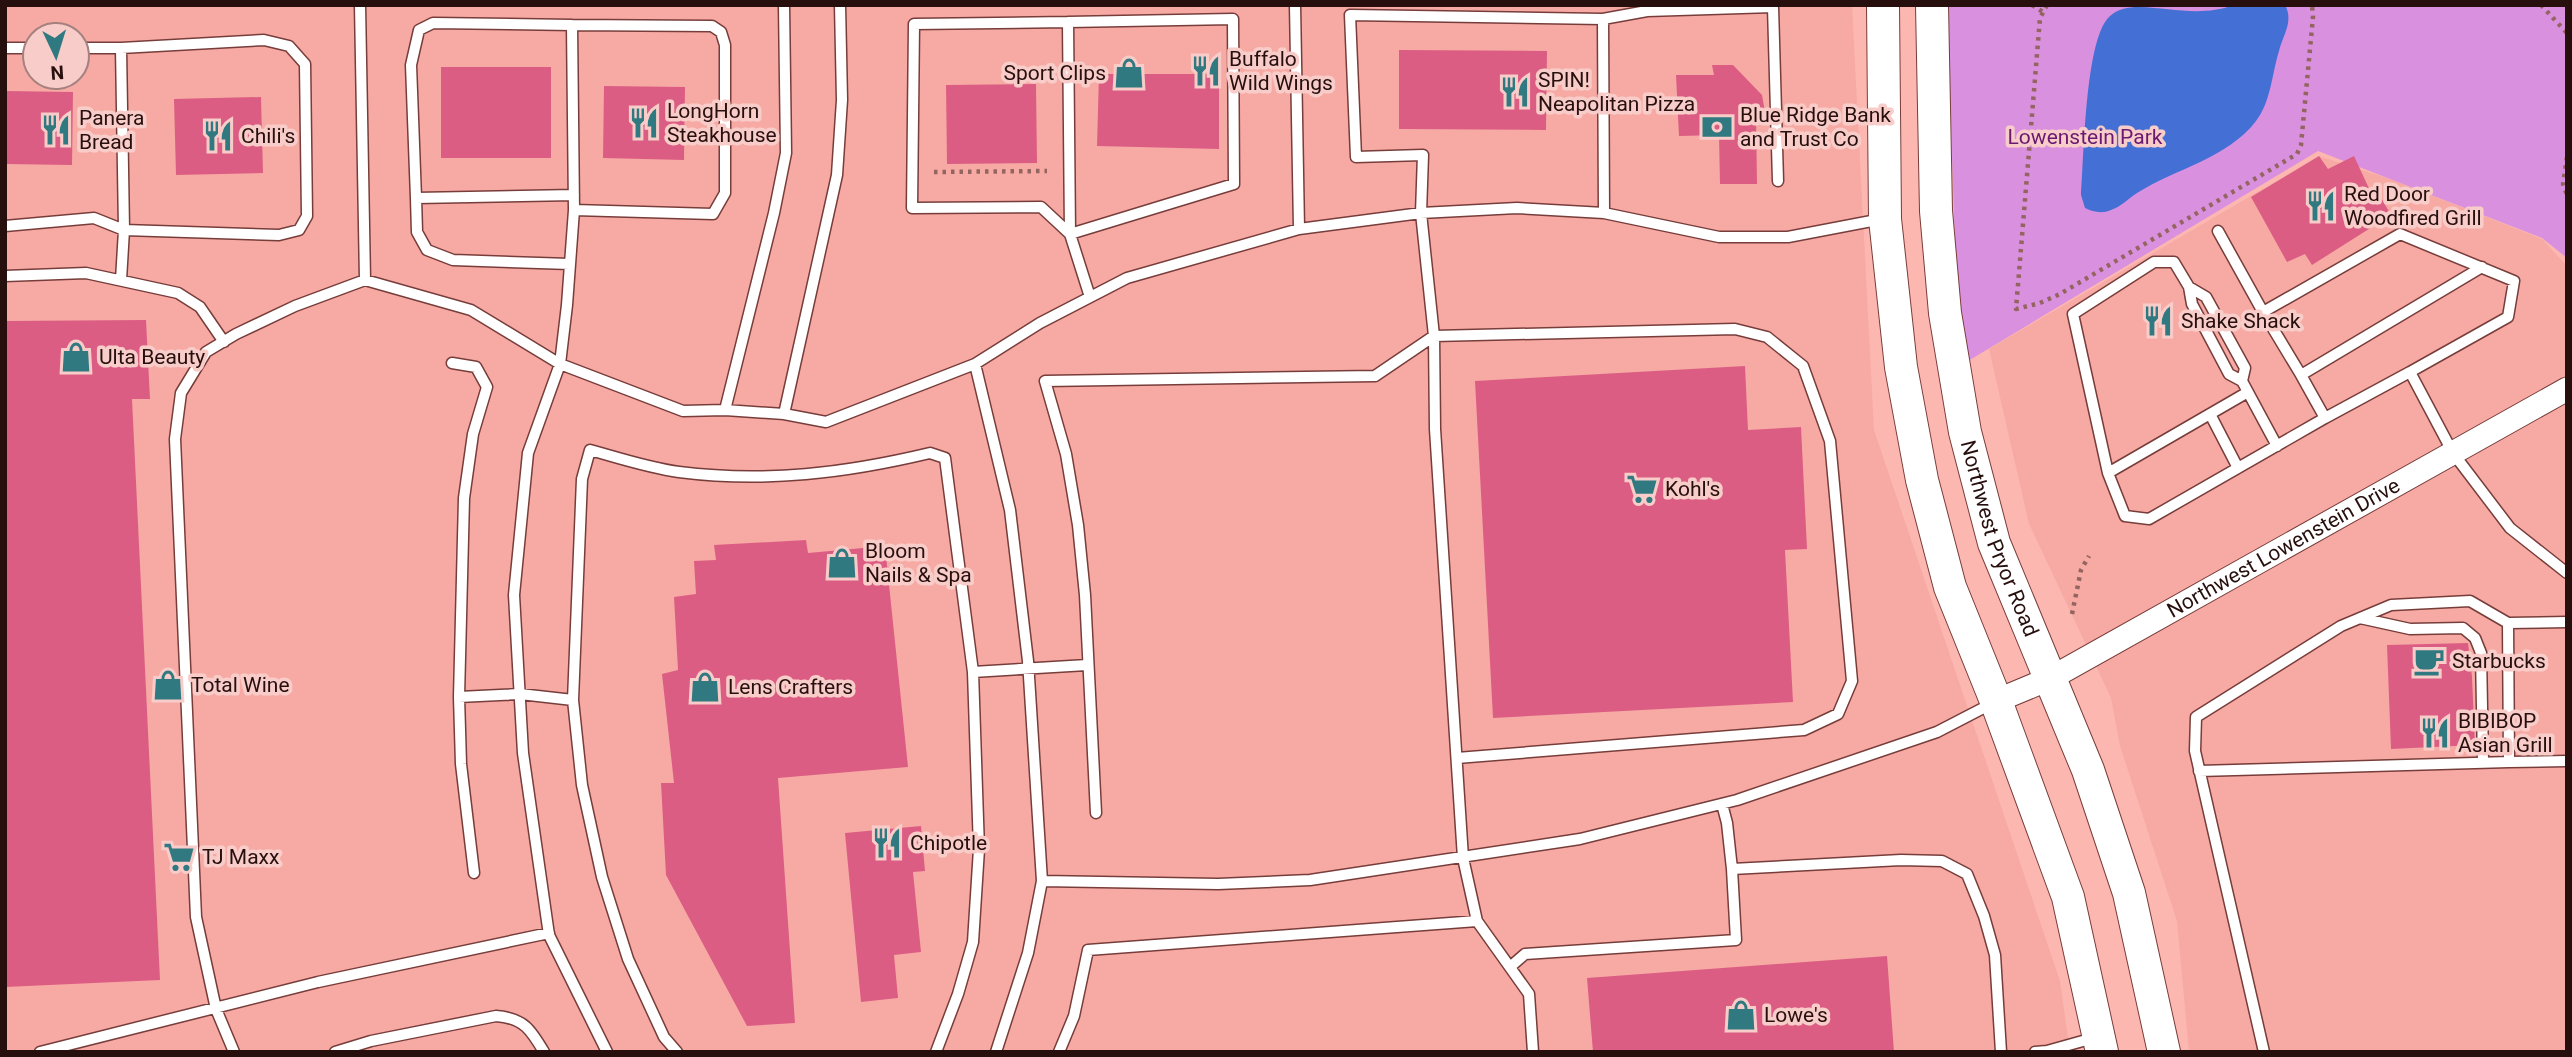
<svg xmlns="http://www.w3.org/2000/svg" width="2572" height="1057" viewBox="0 0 2572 1057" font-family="Roboto,sans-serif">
	<rect width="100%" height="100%" fill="#fdb7b1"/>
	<path fill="#f7aaa4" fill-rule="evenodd" d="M5 5H1852L1874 430 2060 981 2070 1052H5ZM35 35H77V77H35Z
		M2319 156 2390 179 2542 239 2567 266V1052H2189L2177 921 2120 746 2111 698 2029 524 1989 349Z"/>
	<path fill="#d991df" d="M1947 5H2567V258L2542 238 2318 151 1968 361 1956 276Z"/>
	<path fill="#4470d5" d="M2234 5H2285C2294 21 2283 35 2279 51 2272 73 2271 102 2256 121 2228 158 2175 169 2137 193 2129 198 2121 207 2111 210 2102 214 2093 212 2085 208L2081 195C2084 158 2085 40 2109 17 2117 9 2128 7 2139 7 2172 8 2201 17 2234 5Z"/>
	<path fill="#dc5d83" d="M1399 50 1547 51 1546 130 1399 129Z
		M1712 65H1733L1762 95 1766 118 1756 116 1757 184H1720L1719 135 1679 136 1676 75H1714Z
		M441 67H551V158H441Z
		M1099 74H1219V149L1097 146Z
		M1036 84 1037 163 947 164 946 85Z
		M604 86 685 87 684 160 603 158Z
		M5 91 73 92 72 165 5 164Z
		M261 97 263 173 176 175 174 99Z
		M2319 156 2328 169 2354 156 2372 195 2377 191 2391 215 2312 265 2305 254 2287 262 2251 197Z
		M146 320 150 399H132L160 980 5 987V321Z
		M1745 366 1748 430 1801 427 1807 549 1785 550 1793 702 1493 718 1475 381Z
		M806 540 808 553 885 546 908 767 778 778 795 1023 747 1026 666 875 661 783H674L662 674 678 670 674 597 696 594 694 561 716 560 714 545Z
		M2468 643 2472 677 2475 745 2391 749 2387 645Z
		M921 826 925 871 913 872 921 952 894 955 898 998 861 1002 845 833Z
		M1887 956 1894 1052H1593L1587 978Z"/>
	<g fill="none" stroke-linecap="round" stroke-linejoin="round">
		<g stroke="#773d3a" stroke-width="13">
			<path id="service" d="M1295 5 1299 229
				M1603 19 1647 11 1773 7 1778 181
				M1068 22 914 24 912 208 1041 207 1070 234 1234 184 1233 19 1068 22 1070 234 1090 297
				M572 25 712 26 721 32 725 45V193L713 214 574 210
				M5 48H35
				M77 48H121L264 40 289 46 305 64 307 216 299 230 279 235 124 230 121 280
				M416 198 574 195
				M5 226 94 218 124 230 121 48
				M2218 231 2263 312
				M570 264 453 260 427 250 417 232 416 198 411 65 419 30 433 23 572 25 574 210 567 305 560 364 683 411 725 410 784 414 826 422 975 364
				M2482 267 2301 375 2263 312 2400 234 2514 281 2508 317 2410 372 2453 453 2510 528 2567 573
				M5 276 86 273 178 293 200 307 224 342
				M365 280 471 310 560 364 528 453 514 595 523 753 549 935 607 1052
				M2189 287 2206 297 2245 368 2242 381
				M452 363 476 367 487 387 473 434 464 498 459 697
				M2301 375 2325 418 2410 372
				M725 410 774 213 786 153 784 5
				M784 414 837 175 842 100 840 5
				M2210 414 2238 468
				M2277 446 2242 381 2229 374 2192 304 2189 287 2174 262H2154L2073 314 2108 473 2125 516 2149 519 2325 418
				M2108 473 2248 392
				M2360 618 2410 629 2463 628 2475 638 2481 653 2483 762
				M2508 623 2509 762 2567 761
				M973 672 1087 665
				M2199 771 2509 762
				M1722 804 1727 823 1732 869 1901 860 1942 861 1967 874 1984 916 1995 955 2001 1052
				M1096 813 1085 595 1078 525 1066 454 1045 381 1375 376 1434 336 1735 329 1767 337 1803 366 1830 441 1852 681 1838 714 1804 730 1457 758
				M474 873 461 764 459 697 520 694 573 700
				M1042 881 1218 884 1310 880 1580 839 1737 800 1937 732 1993 703
				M1510 967 1525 954 1736 940 1732 869
				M40 1052 318 982 549 933
				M234 1052 216 1009 196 917 175 439 181 393 206 352 236 334 295 306 365 280 360 5
				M335 1052 371 1041 496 1016C524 1018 531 1030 544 1052
				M677 1052 664 1037 628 959 602 877 582 785 573 700 582 479 590 450C619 458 649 468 679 472 766 483 846 473 930 453L945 458 973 672 979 849 973 942 958 994 936 1052
				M996 1052 1028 953 1042 881 1028 661 1010 510 975 364 1040 323 1127 278 1299 229 1421 213 1517 208 1604 213 1719 237H1788L1882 219
				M1059 1052 1074 1016 1088 950 1477 921
				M1533 1052 1529 994 1477 921 1463 858 1435 429 1434 336 1421 213 1423 155 1356 157 1350 15 1603 19 1604 213
				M2035 1052 2047 1051 2097 1037
				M2264 1052 2195 751 2196 717 2341 626 2391 605 2470 601 2508 623 2567 622"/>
		</g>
		<g stroke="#773d3a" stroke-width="25">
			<g id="minor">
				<path id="s1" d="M1996 701 2051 678 2567 389"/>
			</g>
		</g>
		<g stroke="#773d3a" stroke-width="34">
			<g id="secondary">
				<path d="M1883 5 1885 219 1901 367 1922 480 1950 587 1996 701 2068 897 2102 1052"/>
				<path id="s2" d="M1932 5 1936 211 1945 313 1965 432 1994 543 2088 770 2129 893 2164 1052"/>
			</g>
		</g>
		<path stroke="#936460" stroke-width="4.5" stroke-dasharray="3.5 5" stroke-linecap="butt" d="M2032 5 2043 12
			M2047 5 2040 18 2016 309 2040 303 2060 294 2297 154 2301 145 2313 17 2312 5
			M2541 5 2567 33
			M2567 157 2563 184 2567 195
			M934 172 1047 171
			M2072 614 2081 570 2089 556"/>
		<use href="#service" stroke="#fff" stroke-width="10"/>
		<use href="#minor" stroke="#fff" stroke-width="23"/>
		<use href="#secondary" stroke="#fff" stroke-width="32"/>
	</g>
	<defs>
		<g id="restaurant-bare" transform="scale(2.415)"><path d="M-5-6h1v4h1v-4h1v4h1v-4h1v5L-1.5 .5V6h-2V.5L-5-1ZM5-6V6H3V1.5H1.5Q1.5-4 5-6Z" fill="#307980" stroke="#f8cdc9" stroke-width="2.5" paint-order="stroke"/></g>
		<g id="shop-bare" transform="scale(2.415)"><path d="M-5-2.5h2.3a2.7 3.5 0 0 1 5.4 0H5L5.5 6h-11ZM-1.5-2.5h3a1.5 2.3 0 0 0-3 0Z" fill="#307980" stroke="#f8cdc9" stroke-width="2.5" paint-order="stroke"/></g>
		<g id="bank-bare" transform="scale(2.415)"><path d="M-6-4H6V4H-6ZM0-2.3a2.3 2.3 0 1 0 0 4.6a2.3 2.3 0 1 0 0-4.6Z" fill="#307980" stroke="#f8cdc9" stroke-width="2.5" paint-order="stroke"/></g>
		<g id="supermarket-bare" transform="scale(2.415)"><path d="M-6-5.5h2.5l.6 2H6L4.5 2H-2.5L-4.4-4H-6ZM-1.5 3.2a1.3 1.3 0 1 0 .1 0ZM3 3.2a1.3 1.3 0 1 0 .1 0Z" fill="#307980" stroke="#f8cdc9" stroke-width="2.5" paint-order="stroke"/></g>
		<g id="cafe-bare" transform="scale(2.415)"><path d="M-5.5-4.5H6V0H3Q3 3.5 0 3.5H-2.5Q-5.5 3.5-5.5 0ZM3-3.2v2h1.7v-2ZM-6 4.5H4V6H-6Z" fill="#307980" stroke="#f8cdc9" stroke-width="2.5" paint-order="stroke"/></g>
	</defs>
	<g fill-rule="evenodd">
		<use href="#restaurant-bare" x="1206" y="71"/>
		<use href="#shop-bare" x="1129" y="73"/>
		<use href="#restaurant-bare" x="1515" y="92"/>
		<use href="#restaurant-bare" x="644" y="123"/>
		<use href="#bank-bare" x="1717" y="127"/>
		<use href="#restaurant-bare" x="56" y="130"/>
		<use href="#restaurant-bare" x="218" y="136"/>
		<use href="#restaurant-bare" x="2321" y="206"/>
		<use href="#restaurant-bare" x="2158" y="321"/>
		<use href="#shop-bare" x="76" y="357"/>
		<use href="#supermarket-bare" x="1642" y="489"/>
		<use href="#shop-bare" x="842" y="563"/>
		<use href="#cafe-bare" x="2429" y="661"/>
		<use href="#shop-bare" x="168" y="685"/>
		<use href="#shop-bare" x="705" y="687"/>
		<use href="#restaurant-bare" x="2435" y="733"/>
		<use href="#restaurant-bare" x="887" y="843"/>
		<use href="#supermarket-bare" x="179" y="857"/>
		<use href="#shop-bare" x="1741" y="1015"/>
	</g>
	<g text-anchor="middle" stroke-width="7" stroke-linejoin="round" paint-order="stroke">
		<g font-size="21" fill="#270f0e" stroke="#f8cdc9" text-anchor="start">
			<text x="1229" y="66">Buffalo<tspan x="1229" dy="24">Wild Wings</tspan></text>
			<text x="1106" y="80" text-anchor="end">Sport Clips</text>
			<text x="1538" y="87">SPIN!<tspan x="1538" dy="24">Neapolitan Pizza</tspan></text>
			<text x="667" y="118">LongHorn<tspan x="667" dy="24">Steakhouse</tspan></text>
			<text x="1740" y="122">Blue Ridge Bank<tspan x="1740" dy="24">and Trust Co</tspan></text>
			<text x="79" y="125">Panera<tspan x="79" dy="24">Bread</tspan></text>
			<text x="241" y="143">Chili's</text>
			<text x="2344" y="201">Red Door<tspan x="2344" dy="24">Woodfired Grill</tspan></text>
			<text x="2181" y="328">Shake Shack</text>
			<text x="99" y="364">Ulta Beauty</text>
			<text x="1665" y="496">Kohl's</text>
			<text x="865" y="558">Bloom<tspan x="865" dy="24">Nails &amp; Spa</tspan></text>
			<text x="2452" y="668">Starbucks</text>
			<text x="191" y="692">Total Wine</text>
			<text x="728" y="694">Lens Crafters</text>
			<text x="2458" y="728">BIBIBOP<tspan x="2458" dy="24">Asian Grill</tspan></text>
			<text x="910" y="850">Chipotle</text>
			<text x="202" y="864">TJ Maxx</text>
			<text x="1764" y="1022">Lowe's</text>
		</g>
		<g font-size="21" fill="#691970" stroke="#f8cdc9">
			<text x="2085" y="144">Lowenstein Park</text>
		</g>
		<g font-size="21" fill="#270f0e" stroke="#f8cdc9">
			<text dy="7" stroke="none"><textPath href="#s2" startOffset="541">Northwest Pryor Road</textPath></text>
			<text dy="7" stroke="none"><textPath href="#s1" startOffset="326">Northwest Lowenstein Drive</textPath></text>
		</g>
	</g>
	<rect width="2572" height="1057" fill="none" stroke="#270f0e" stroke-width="14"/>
	<g transform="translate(56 56) rotate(176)"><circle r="33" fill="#f8cdc9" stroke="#a4817e" stroke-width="2"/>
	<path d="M0-5L12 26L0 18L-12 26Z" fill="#307980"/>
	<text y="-10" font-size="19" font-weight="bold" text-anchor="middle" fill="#270f0e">N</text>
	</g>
</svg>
